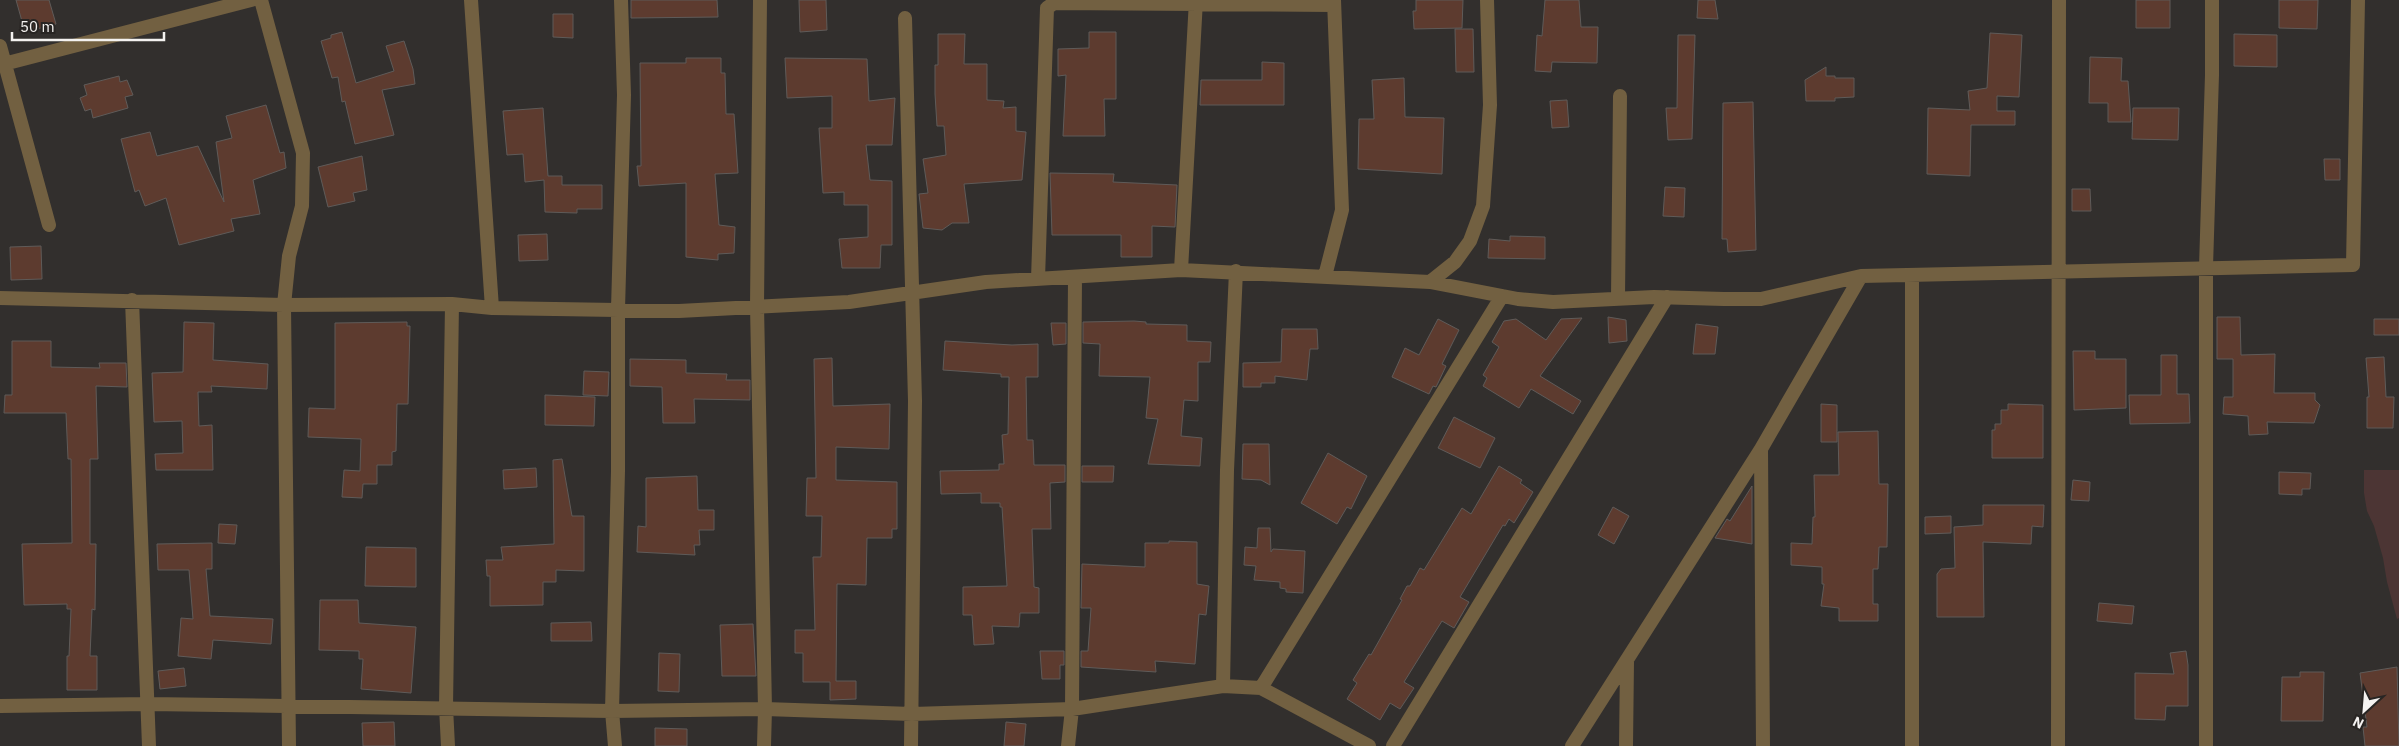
<svg xmlns="http://www.w3.org/2000/svg" width="2399" height="746" viewBox="0 0 2399 746" font-family="'IBM Plex Sans',sans-serif">
	<rect width="100%" height="100%" fill="#322f2d"/>
	<path fill="#4c3534" d="M2364 470H2399V618L2397 619 2387 582 2383 558 2374 526 2367 511 2364 493Z"/>
	<path fill="#5d3b2f" stroke="#5f5b59" d="M16 0H49L56 24 25 32Z
		M631 0H717L718 17 631 18Z
		M799 0H826L827 30 800 32Z
		M1416 0H1463L1462 28 1414 29 1413 11H1416Z
		M1545 0H1579L1581 27H1598L1597 63 1552 62 1551 72 1535 71 1537 35 1542 36Z
		M1698 0H1715L1718 19 1697 18Z
		M2136 0H2170V28H2136Z
		M2279 0H2318L2317 29 2279 28Z
		M553 14H573V38L553 37Z
		M1455 29H1473L1474 72H1456Z
		M342 32 356 83 394 71 386 46 404 41 413 69 415 84 382 90 394 135 355 144 345 101 342 102 338 77 332 78 321 41 331 38V35Z
		M1089 32H1116V99H1104L1105 136H1063L1066 75 1058 76V49L1089 48Z
		M1990 33 2022 35 2019 97 1997 96V111H2015V125H1971L1970 176 1927 174 1928 108 1970 110 1968 91 1987 88Z
		M938 34H965L964 64H987V100L1004 101 1003 108 1016 107V131L1026 132 1022 180 964 184 969 223H952L942 230 923 228 919 194 928 193 923 159 946 155 944 126H937L935 94V65H938Z
		M2234 34 2277 35V67L2234 66Z
		M1678 35H1695L1692 139 1668 140 1666 108H1677Z
		M2090 57 2122 58 2121 81H2128L2131 122H2108V103H2089Z
		M686 58H721V73H725L726 114H734L738 173 715 174 719 225 735 227 734 253 718 254V260L686 257V183L639 186 637 166H641L640 63H686Z
		M785 58 867 59 869 101 895 98 892 145H866L870 180 892 181V245H881L880 268H842L839 239 868 237V205H844V192L823 193 819 128H832V96L787 98Z
		M1262 62 1284 63V105H1200L1201 80H1262Z
		M1826 67V76H1835V78H1854V97L1835 98V101H1806L1805 80Z
		M119 76 120 82 127 80 133 95 125 97 128 108 93 118 91 109 85 111 80 98 87 95 84 85Z
		M1404 78 1405 117 1444 118 1442 174 1358 169 1359 119H1374L1372 80Z
		M1567 100 1569 127 1552 128 1550 101Z
		M1753 102 1756 250 1728 252 1727 239H1722L1723 103Z
		M266 105 280 153 284 152 286 168 253 180 260 214 231 219 234 231 179 245 166 198 145 206 139 190 135 192 121 139 150 132 157 156 198 146 224 202 216 142 232 138 226 116Z
		M543 108 548 176H562V185H602V209H577V213L545 212 544 180 525 182 523 154 507 155 503 111Z
		M2133 108H2179L2178 140 2132 139Z
		M362 156 367 190 353 193 355 201 328 207 318 167Z
		M2324 159H2340V180H2325Z
		M1050 173 1114 174 1113 182 1177 185 1175 227 1152 226V257H1121V235H1052Z
		M1665 187 1685 188 1684 217 1663 216Z
		M2072 189H2090L2091 211H2072Z
		M547 234 548 260 519 261 518 235Z
		M1510 236 1545 237V259L1488 258 1489 239 1510 241Z
		M41 246 42 279 11 280 10 247Z
		M1608 317 1626 320 1627 341 1609 343Z
		M2217 317H2240L2241 355 2275 354 2274 393H2315V400L2320 405 2314 423 2267 422 2268 434 2249 435 2248 416 2223 414 2224 397H2233V359H2217Z
		M1582 318 1540 376 1581 401 1573 414 1531 389 1519 408 1483 386 1487 378 1483 375 1499 347 1492 342 1504 321 1516 319 1546 340 1561 319Z
		M1438 319 1459 330 1442 364 1446 366 1438 383 1436 387 1433 386 1429 394 1392 377 1405 348 1419 355Z
		M2374 319H2399V335H2374Z
		M1134 321 1146 322V324L1187 325V341L1211 342 1210 362H1198V401L1184 400 1181 436 1202 438 1200 466 1148 464 1158 419 1146 418 1150 377 1099 376 1100 344 1083 343V322Z
		M184 322 214 323 213 360 268 364 267 389 211 386 212 392H198L199 426 212 425 213 470H156L155 454 183 453 182 421 154 422 152 373 183 372Z
		M407 322V326H410L408 404H397L396 451 392 452V465H377V484H363L362 498 342 497 344 470 360 471 361 439 308 437 309 408 335 409V323Z
		M1051 323H1066V344L1053 345Z
		M1696 324 1718 327 1715 354H1693Z
		M1282 329H1317L1318 349H1310L1307 380 1275 376V383H1261V387H1243V363L1281 362Z
		M12 341H51V367L100 368 99 363H126L127 387 96 386 98 459H90V544H96L95 610 92 609 90 656H97V690H67V656H69L71 609H67V604L24 605 22 544 72 543 71 459H68L66 413H4L5 395H12Z
		M945 341 1012 345 1038 344V377H1026L1027 440H1033L1034 465H1065V482L1050 483 1051 529H1032L1034 587 1039 588V613H1020L1019 627 992 626 994 644 974 645 972 615H963V587L1007 586 1002 507H1000V503H981V493L941 494 940 471 999 470V464H1004L1002 435 1008 434 1009 377H1001V374L943 370Z
		M2073 351H2095V359H2126V408L2074 410Z
		M2161 355H2177V394H2189L2190 423 2130 424 2129 395H2161Z
		M2384 357 2386 397H2394L2393 428H2367V397H2369L2366 358Z
		M832 358 833 406 890 404 889 449 836 447V480L897 482V529H892V538H867L866 585 837 584 836 681H856V699L830 700V682H803V653H795V630H815L813 557H821L822 516H806L807 478H816L814 359Z
		M630 359 686 360V373L727 374 726 380H750V400L694 399 695 423H663L662 387 630 386Z
		M584 371 609 372 608 396 583 395Z
		M545 395 595 397 594 426 545 425Z
		M1821 404 1837 405V442H1821Z
		M2008 404 2043 405V458H1992V430H1995V424H2001V410H2008Z
		M1454 417 1495 438 1480 468 1438 448Z
		M1878 431 1879 484H1888L1887 547H1879L1878 569H1873V604H1878V621H1839V608L1821 606 1824 584H1822V567L1791 565V543L1812 544 1813 517H1815L1814 475H1839L1838 432Z
		M1243 444H1269L1270 485 1261 480 1242 479Z
		M1328 453 1367 476 1351 509 1347 507 1337 524 1301 503Z
		M562 459 572 516H584V571L556 570V582H543V605L490 606V576H487L486 560H503L501 547 554 544 553 460Z
		M1082 466H1114L1113 482H1082Z
		M1499 466 1522 480 1520 483 1533 492 1514 523 1509 519 1505 526 1503 525 1460 597 1469 602 1454 628 1442 621 1404 682 1414 688 1400 709 1390 703 1380 720 1347 699 1357 683 1353 680 1369 654 1371 655 1402 600 1400 599 1407 586H1410L1420 568 1424 570 1462 508 1471 514Z
		M536 468 537 487 504 489 503 470Z
		M2279 472 2311 473 2310 489H2302V495L2279 494Z
		M697 476 698 510H714V530H699L700 545H694L695 555 637 552 638 526 646 527V478Z
		M2073 480 2090 482 2089 501 2071 500Z
		M1752 486V544L1715 538 1727 519 1730 521Z
		M1983 505H2044L2043 527 2032 526 2031 544 1983 542 1984 617H1937V574L1941 569 1955 568 1954 527 1983 525Z
		M1613 507 1629 516 1614 544 1598 535Z
		M1951 516V533L1925 534V517Z
		M219 524 237 525 235 544 218 543Z
		M1258 528H1270L1271 552 1273 549 1305 551 1303 593 1286 592V589L1280 588V582L1254 580 1256 566 1244 565 1245 547 1257 548Z
		M1169 541 1197 542V584L1209 586 1206 615 1199 614 1195 664 1155 661 1156 672 1081 667V651H1088L1091 608H1081L1082 564 1145 567V543H1169Z
		M212 543V569H206L210 616 273 619 271 644 213 640 211 659 178 656 181 618 193 619 189 570H158L157 544Z
		M366 547 416 548V587L365 586Z
		M320 600H358L359 623 416 627 411 693 361 689 363 659H359V651L319 650Z
		M2099 603 2134 606 2132 624 2097 621Z
		M591 622 592 641H551V623Z
		M753 624 756 676H722L720 625Z
		M1040 651H1064V665H1060V679H1042Z
		M2186 651 2188 665V706H2166L2165 720 2135 719V673L2174 674 2170 653Z
		M659 653 680 654 679 692 658 691Z
		M2397 667 2399 746H2365L2363 727H2367L2360 673Z
		M184 668 186 686 160 689 158 671Z
		M2300 672H2324L2323 721H2281L2282 677H2300Z
		M394 722 395 746H363L362 723Z
		M1006 722 1026 724 1024 746H1004Z
		M655 728 687 729V746H655Z"/>
	<g fill="none" stroke-linecap="round" stroke-linejoin="round">
		<path stroke="#726041" stroke-width="14" d="M261 0 303 153 302 206 289 256 284 305 289 746
			M471 0 492 308
			M760 0 757 306 765 709 764 746
			M905 18 915 401 911 746
			M0 46 49 225
			M0 65 251 0
			M1181 270 1196 0
			M1325 276 1342 210 1334 0
			M1038 279 1047 8 1054 3 1333 5
			M1430 282 1455 262 1470 241 1483 206 1490 105 1487 0
			M0 298 284 305 452 304 492 308 679 311 849 302 986 282 1181 270 1430 282 1518 299 1553 302 1654 297 1724 299H1761L1861 276 2353 265 2358 0
			M1618 298 1620 96
			M132 300 149 746
			M1761 449 1763 746
			M1223 686 1227 470 1236 271
			M0 706 149 704 612 711 765 709 912 714 1072 709 1223 686 1261 688
			M448 746 446 707 452 304
			M615 746 612 711 618 471V309L624 95 621 0
			M1068 746 1072 709 1075 277
			M1369 746 1261 688 1502 296
			M1393 746 1667 297
			M1572 746 1761 449 1861 276
			M1626 746 1627 662
			M1912 746V275
			M2058 746 2059 0
			M2206 746V267L2212 75V0"/>
	</g>
	<g transform="translate(2364 711) rotate(206)" stroke="#282523" stroke-width="4" paint-order="stroke">
	<path d="M0-4L9 19L0 12L-9 19Z" fill="#f4f2f0"/>
	<text y="-8" font-size="14" font-weight="bold" text-anchor="middle" fill="#f4f2f0">N</text>
	</g>
	<path d="M12 32v8h152v-8" fill="none" stroke="#f4f2f0" stroke-width="2.5"/>
	<text x="20" y="32" font-size="15" fill="#f4f2f0" stroke="#282523" stroke-width="4" paint-order="stroke">50 m</text>
</svg>
